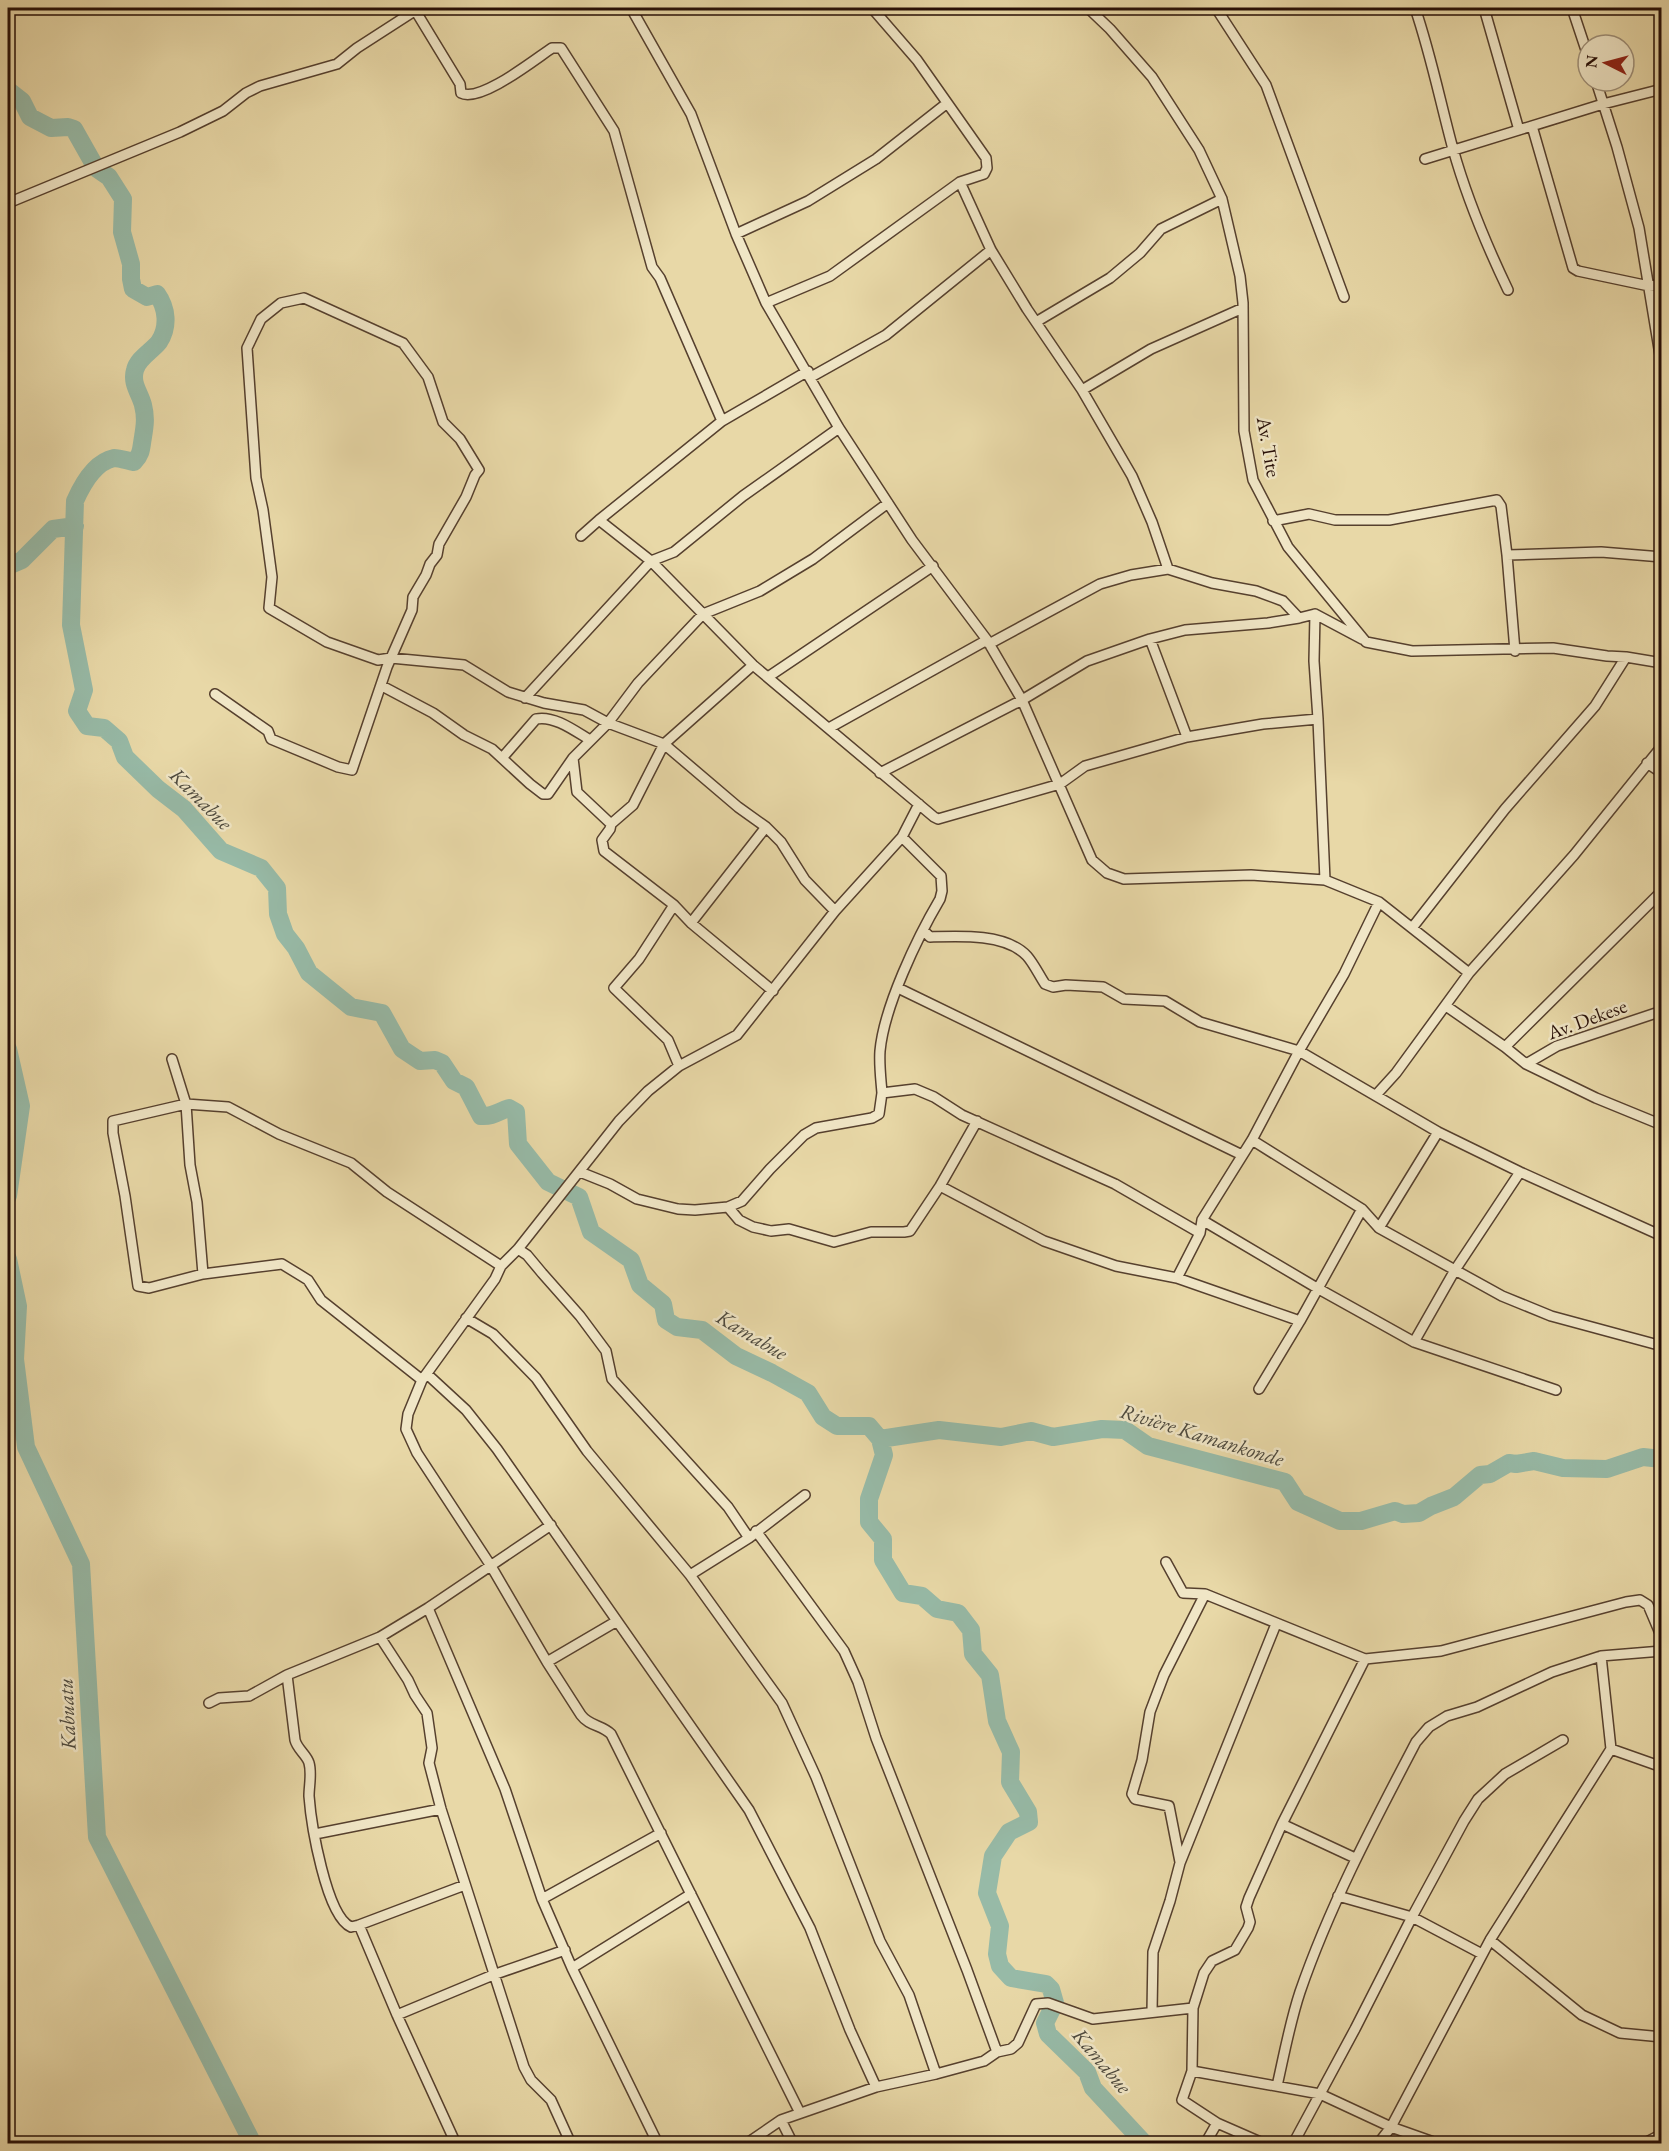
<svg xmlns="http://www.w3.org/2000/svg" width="1669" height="2151" viewBox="0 0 1669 2151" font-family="'EB Garamond',serif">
	<rect width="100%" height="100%" fill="#e8d8a7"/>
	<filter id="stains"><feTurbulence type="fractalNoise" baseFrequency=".00333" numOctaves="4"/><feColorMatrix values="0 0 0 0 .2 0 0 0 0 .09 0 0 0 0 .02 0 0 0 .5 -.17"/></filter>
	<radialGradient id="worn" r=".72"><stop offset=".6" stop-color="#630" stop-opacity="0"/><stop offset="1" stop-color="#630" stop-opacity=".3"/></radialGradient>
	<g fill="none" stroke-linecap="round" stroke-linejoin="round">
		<path stroke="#97baa7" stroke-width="18" d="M8 90 22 101 30 117 51 128 68 127 74 129 96 168 109 177 123 199 122 232 131 264V279L133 289 147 297 157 294C167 308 169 327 159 342 152 351 138 358 135 370 131 384 140 393 143 405 146 417 145 425 143 437 141 448 142 454 134 462 128 461 120 458 114 458 95 462 82 485 75 501L71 625 84 690 77 711 87 726 104 728 119 741 125 757 158 789 184 809 221 851 261 868 277 888 278 914 285 934 296 948 309 973 351 1007 382 1013 402 1049 420 1061 435 1060 442 1063 454 1081 466 1087 481 1116C493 1117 499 1111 509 1108L516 1112 518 1144 548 1182 579 1197 591 1232 631 1260 640 1285 663 1304 666 1320 677 1327 702 1330 736 1356 772 1373 808 1393 823 1417 837 1426H869L880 1439 884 1455 869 1499V1522L883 1539V1560L903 1593 922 1596 937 1609 958 1613 971 1630 973 1654 990 1675 997 1721 1011 1752 1010 1782 1028 1812 1029 1822 1009 1832 993 1856 987 1893 1000 1926 997 1954 1000 1966 1011 1978 1046 1984 1051 1989 1055 2003 1045 2023 1048 2034 1087 2072 1093 2088 1145 2144
			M8 566 22 560 53 529 75 526
			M8 1049 21 1106 8 1196
			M8 1259 18 1306 15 1359 26 1447 81 1564 97 1837 253 2144
			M880 1439 939 1430 1001 1437 1031 1431 1053 1437 1102 1429 1125 1430 1148 1446 1285 1482 1298 1502 1340 1521H1361L1395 1511 1403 1514 1419 1513 1431 1506 1454 1497 1480 1475 1490 1474 1509 1463 1516 1464 1534 1461 1563 1468 1607 1469 1643 1457 1662 1459"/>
		<g stroke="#56402e" stroke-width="12">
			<path id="minor" d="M631 8 691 114 736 234 766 303 839 428 912 540 987 640 1022 700 1092 860 1107 873 1124 879 1251 875 1325 880 1379 902 1469 973
				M1088 8 1110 29 1152 77 1199 150 1222 199 1240 276 1243 303 1244 431 1253 480 1288 547 1366 642 1412 651 1553 648 1607 656 1626 657 1662 663
				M1216 8 1266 85 1344 297
				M1415 8C1431 55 1440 101 1453 149 1467 199 1486 244 1508 290
				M1484 8 1519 130
				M1572 8 1588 56
				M415 10 460 84 461 93C480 103 534 60 552 48H561L614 131 652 267 660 278 722 421
				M1596 81 1617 147 1639 228 1662 367
				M1532 126 1573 268 1578 271 1649 286 1662 285
				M1425 159 1603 104 1662 89
				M960 182 991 250 1027 309 1082 390 1132 476 1152 522 1168 569
				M8 203 180 132 223 111 246 93 260 86 337 64 357 48 419 8
				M736 234 808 201 876 159 946 104
				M766 303 830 276 960 182 984 174 987 168 986 158 917 60 872 8
				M1036 322 1110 278 1140 253 1161 229 1222 199
				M811 377 886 335 991 250
				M1082 390 1151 349 1243 308
				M599 520 722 421 808 371
				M1273 521 1309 514 1335 520H1389L1497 500 1501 506 1507 555
				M581 536 599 520 651 561 753 665 934 817 938 819 1060 784 1085 766 1187 737 1263 724 1318 719 1314 661 1315 614
				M1150 639 1187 737
				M989 644 1100 584 1131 575 1168 569 1212 583 1256 591 1283 601 1299 618 1315 614 1362 639
				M1515 651 1507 555 1601 552 1662 557
				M1660 663 1662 641
				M768 677 933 566
				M382 686 433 713 464 735 492 749 530 784 543 794H548L573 758 608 723 638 683 703 614 760 591 813 559 888 503
				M215 694 268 731 271 739 338 767 352 770 387 667 412 610 413 597 426 575 430 564 437 555 439 544 466 497 475 475 479 470 460 439 443 422 428 377 403 343 304 298 281 303 261 319 247 348 256 478 263 510 272 577 269 608 327 642 378 660 391 658 464 665 508 692 544 703 584 710 608 723 664 744 738 807 766 827 781 842 805 880 835 911
				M525 698 651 561 674 552 743 496 839 428
				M1318 719 1325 880
				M829 728 987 640
				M503 757 536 719C554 715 575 731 590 740
				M573 758 577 792 611 824 610 829 602 840 604 851 674 905 691 923 773 991
				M1647 763 1662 773
				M880 773 1022 700 1087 661 1150 639 1185 630 1268 623 1299 618
				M611 824 633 805 664 744 753 665
				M674 905 639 959 614 988 668 1040 679 1066
				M691 923 766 827
				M1412 928 1505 809 1595 706 1626 657
				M923 930 930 937C957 936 1006 933 1027 956 1034 964 1039 975 1045 984L1053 987 1066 985 1103 987 1124 999 1165 1001 1200 1022 1299 1051 1438 1132 1520 1172 1662 1236
				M898 988 1242 1155
				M1446 1006 1505 1047 1526 1064 1596 1098 1662 1125
				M1505 1047 1662 891
				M172 1059 186 1104 190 1165 197 1202 203 1274
				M1526 1064 1557 1046 1662 1011
				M882 1093C881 1080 879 1065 880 1051 884 1007 917 938 940 899L942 891 941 876 902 837
				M1376 1095 1396 1073 1469 973 1574 855 1662 746
				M1252 1140 1362 1209 1379 1228 1502 1296 1551 1316 1662 1346
				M580 1172 610 1184 637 1199 678 1209 695 1210 728 1207 742 1201 770 1169 804 1135 816 1128 872 1118 879 1114 882 1093 915 1089 934 1097 962 1115 1115 1184 1200 1233
				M940 1186 1044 1241 1116 1266 1177 1278 1300 1321
				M728 1207 739 1220 753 1227 771 1231 789 1229 834 1242 871 1232H904L910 1231 940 1186 977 1121
				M1202 1220 1317 1288 1414 1342 1556 1390
				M1379 1228 1438 1132
				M518 1249 527 1255 542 1273 580 1316 606 1351 612 1379 728 1507 749 1538
				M1177 1278 1200 1233 1202 1220 1252 1140 1299 1051 1344 974 1379 902
				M466 1318 493 1334 536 1378 587 1451 690 1575 782 1703 816 1777 880 1941 909 1995 936 2074
				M1414 1342 1455 1270 1520 1172
				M427 1374 466 1410 497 1449 749 1810 810 1928 850 2030 876 2087
				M422 1380 321 1300 308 1280 282 1264 203 1274 149 1288 138 1286 125 1196 113 1133V1121L186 1104 228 1107 279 1134 351 1163 387 1192 501 1266
				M1259 1389 1300 1321 1362 1209
				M756 1531 844 1651 858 1682 876 1738 967 1970 997 2052
				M1166 1562 1183 1593 1205 1594 1365 1659 1441 1651 1626 1602 1640 1600 1648 1605 1662 1638
				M690 1575 749 1538 805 1495
				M428 1608 505 1789 542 1899 572 1968 658 2144
				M380 1637 408 1680 415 1695 427 1713 432 1748 429 1763 441 1809 524 2067 531 2080 551 2100 571 2144
				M547 1662 617 1621
				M287 1675 295 1740C297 1749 307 1755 309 1763 312 1773 309 1786 309 1796 311 1823 326 1916 351 1927L359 1925 465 1885
				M209 1703 219 1698 249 1696 287 1675 380 1637 428 1608 551 1525
				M1611 1749 1662 1767
				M1282 1824 1355 1858
				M315 1834 441 1809
				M1180 1862 1169 1806 1135 1799 1132 1794 1142 1760 1150 1712 1164 1675 1205 1594
				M1338 1896 1412 1917 1482 1954
				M542 1899 661 1833
				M359 1925 397 2015 456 2144
				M1490 1940 1582 2015 1620 2033 1662 2037
				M572 1968 691 1894
				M1152 2012 1153 1952 1170 1901 1180 1863 1276 1624
				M397 2015 493 1975 565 1950
				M1192 2071 1320 2094 1391 2127 1439 2144
				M1277 2086C1284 2055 1290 2022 1300 1992 1330 1905 1373 1824 1416 1742L1429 1727 1447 1716 1477 1707 1552 1672 1601 1656 1662 1651
				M800 2113 611 1734C602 1725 589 1726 581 1715L547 1662 491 1566 417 1453 406 1429 408 1414 422 1380 495 1279 501 1266 518 1249 619 1121 648 1091 679 1066 737 1035 835 911 902 837 919 804
				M781 2120 876 2087 936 2074 984 2061 997 2052 1011 2049 1018 2043 1036 2004 1048 2003 1093 2019 1193 2008
				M1217 2123 1265 2144
				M746 2144 781 2120 793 2144
				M1205 2144 1217 2123 1182 2100 1192 2071 1193 2008 1204 1973 1212 1961 1235 1950 1248 1928 1250 1922 1246 1907 1249 1898 1282 1824 1365 1659
				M1293 2144 1355 2029 1412 1917 1464 1821 1478 1799 1505 1774 1563 1740
				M1378 2144 1391 2127 1490 1940 1611 1749 1601 1656
				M1643 2144 1662 2134"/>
		</g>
		<use href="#minor" stroke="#f0e6c6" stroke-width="9"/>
	</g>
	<g text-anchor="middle" stroke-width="5" stroke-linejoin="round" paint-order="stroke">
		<g font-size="20" fill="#260e06" stroke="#f0e6c6">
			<text transform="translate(1269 447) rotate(80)" y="7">Av. Tite</text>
			<text transform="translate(1587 1019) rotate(-20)" y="7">Av. Dekese</text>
		</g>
		<g font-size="21" font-style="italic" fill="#4e4a3e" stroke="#f0e6c6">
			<text transform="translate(201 799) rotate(45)" y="7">Kamabue</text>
			<text transform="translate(752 1335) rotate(31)" y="7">Kamabue</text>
			<text transform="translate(1202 1435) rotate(17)" y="7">Rivière Kamankonde</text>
			<text transform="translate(67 1714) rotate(-93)" y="7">Kabuatu</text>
			<text transform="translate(1102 2061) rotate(50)" y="7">Kamabue</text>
		</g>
	</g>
	<rect width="1669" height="2151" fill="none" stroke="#e8d8a7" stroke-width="30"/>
	<rect x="9" y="9" width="1651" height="2133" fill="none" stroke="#260e06" stroke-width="3"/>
	<rect x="15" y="15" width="1639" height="2121" fill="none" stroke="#260e06" stroke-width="1.5"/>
	<g transform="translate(1606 63) rotate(276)"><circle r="28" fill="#f0e6c6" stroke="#9f9079" stroke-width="1.5"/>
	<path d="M0-4.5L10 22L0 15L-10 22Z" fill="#8f2418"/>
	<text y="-9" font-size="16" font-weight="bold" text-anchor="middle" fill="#260e06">N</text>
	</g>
	<rect width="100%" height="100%" filter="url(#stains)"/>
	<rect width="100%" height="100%" fill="url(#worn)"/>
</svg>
